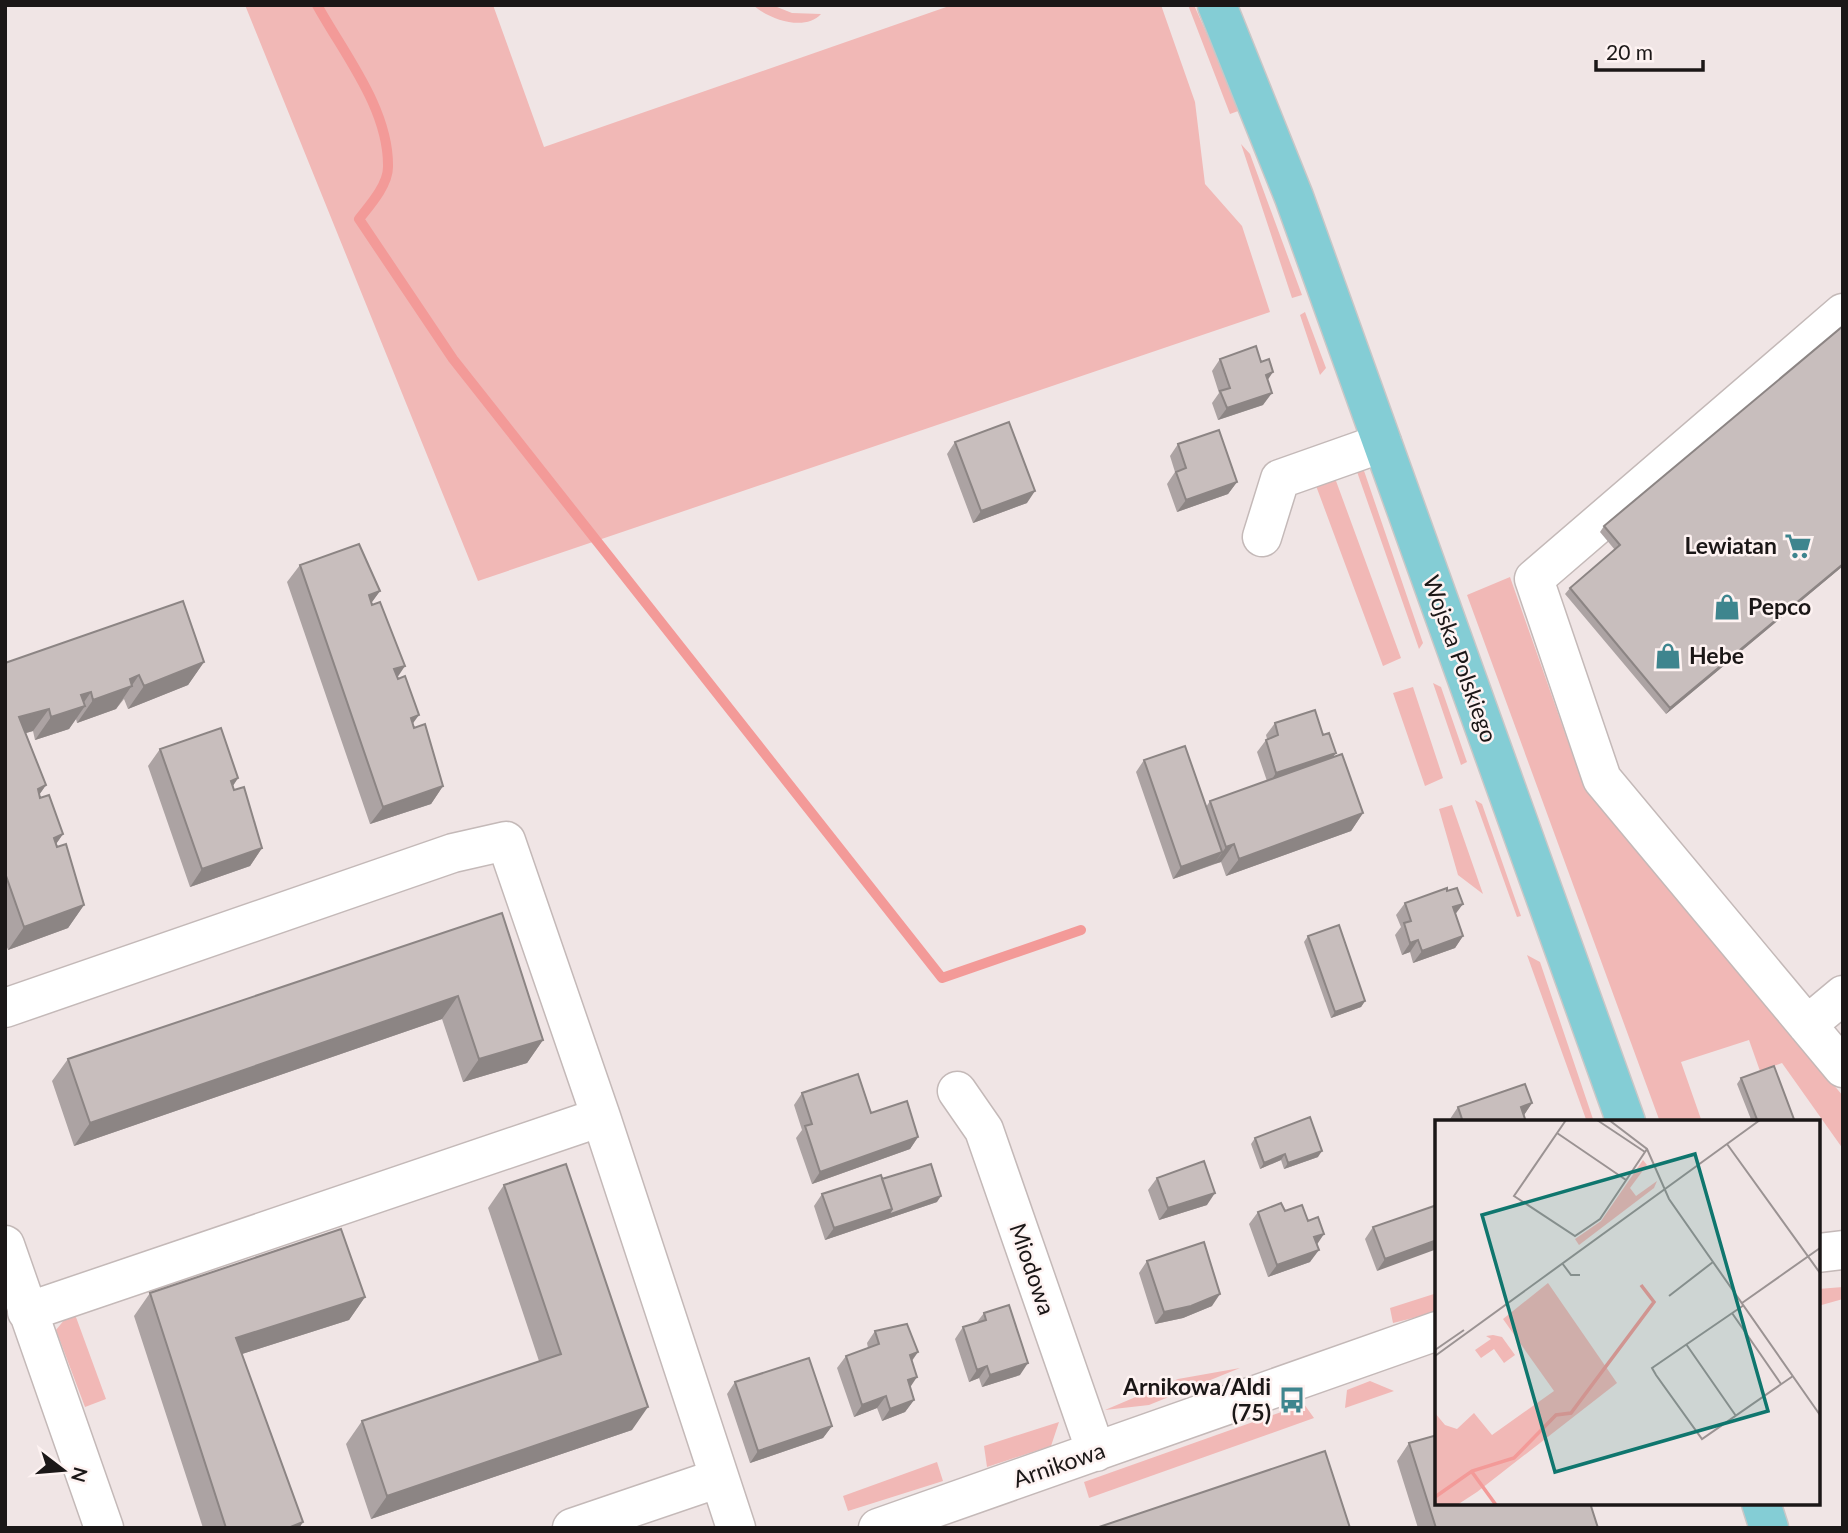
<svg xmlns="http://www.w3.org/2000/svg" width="1848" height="1533" viewBox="0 0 1848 1533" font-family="Lato,sans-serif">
	<rect width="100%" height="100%" fill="#f0e5e5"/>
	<path fill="#f1b8b6" d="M245 5H493L544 147 952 5H1161L1195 102 1205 184 1242 226 1270 312 478 581Z
		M753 5H772L792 13 821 14C805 32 768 19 753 5Z
		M1188 5H1194L1241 110 1230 114Z
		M1241 144 1250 154 1302 295 1292 298Z
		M1305 312 1326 368 1320 375 1300 315Z
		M1361 462 1423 643 1419 649 1355 466Z
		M1332 470 1401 658 1383 666 1312 475Z
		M1510 577 1584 787 1843 1096V1149L1782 1063 1760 1071 1749 1040 1681 1062 1702 1122H1660L1467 595Z
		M1433 683 1441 687 1467 762 1461 765Z
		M1413 687 1443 778 1425 786 1393 693Z
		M1475 800 1482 804 1521 916 1517 917Z
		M1452 805 1483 894 1458 875 1439 809Z
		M1527 955 1540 962 1594 1122H1587Z
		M1843 1287V1299L1818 1306V1289Z
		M1437 1293V1312L1393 1323 1390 1308Z
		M73 1309 106 1399 85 1407 56 1330Z
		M1240 1368 1149 1405 1105 1410 1178 1379Z
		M1370 1381 1394 1391 1345 1408 1347 1390Z
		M1304 1404 1314 1418 1089 1498 1084 1482Z
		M1059 1422 1051 1446 987 1467 984 1446Z
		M937 1462 943 1481 848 1511 843 1496Z"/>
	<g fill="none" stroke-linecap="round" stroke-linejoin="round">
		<path stroke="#f39a98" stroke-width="10" d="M317 5C344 54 389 109 388 167 388 185 370 205 359 219L453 359 942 978 1081 930"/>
		<g stroke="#c4b9b8" stroke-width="41">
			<path id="minor" d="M1843 313 1534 579 1602 779 1843 1068
				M1262 537 1280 479 1382 443
				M5 1008 453 853 506 841 601 1117 736 1528
				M1807 1025 1843 995
				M957 1091 984 1130 1096 1452
				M5 1245 104 1528
				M1818 1253 1843 1250
				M27 1312 601 1117
				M572 1528 719 1478
				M878 1528 1437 1331"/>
		</g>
		<g stroke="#c8c7c7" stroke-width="41">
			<path id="major" d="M1217 5 1294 197 1626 1122
				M1761 1503 1769 1528"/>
		</g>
		<use href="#minor" stroke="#fff" stroke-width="38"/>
		<use href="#major" stroke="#84cdd5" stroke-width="38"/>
	</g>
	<path fill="#aca3a3" d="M1220 359 1268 381 1263 405 1218 420 1212 403 1219 393 1212 371Z
		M955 442 1027 503 973 523 947 454Z
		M1178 444 1237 482 1228 494 1177 512 1167 484 1175 472 1170 456Z
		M1604 526 1843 566 1666 714 1565 594 1570 588 1615 550 1600 532Z
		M300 565 380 591 371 603 413 724 443 786 431 804 370 824 287 582Z
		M204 662 188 685 128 709 124 699 116 709 77 723 76 719 69 729 35 740 33 731 26 733 46 785 39 795 40 798 63 834 56 844 84 905 68 928 8 950 5 942V663Z
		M1275 723 1323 735 1333 757 1363 813 1351 831 1226 876 1221 862 1173 879 1136 772 1144 760 1206 807 1210 801 1267 781 1257 752 1266 740 1267 739 1266 735Z
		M160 749 238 778 233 786 262 848 250 866 190 887 148 766Z
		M1405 903 1456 914 1463 936 1455 948 1413 963 1410 952 1402 955 1395 935 1401 927 1396 915Z
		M502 913 543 1040 527 1063 463 1082 442 1019 74 1146 52 1081 68 1059Z
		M1308 936 1365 1001 1361 1007 1331 1018 1304 942Z
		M1741 1078 1795 1122H1752L1737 1084Z
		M802 1093 871 1113 918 1137 910 1149 812 1184 796 1138 802 1130 794 1105Z
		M1532 1103 1524 1115 1526 1122H1451L1450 1119 1458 1107Z
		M1255 1138 1318 1157 1284 1169 1281 1160 1260 1169 1251 1144Z
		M1157 1178 1207 1205 1159 1220 1148 1190Z
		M882 1179 937 1202 825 1240 814 1206 822 1194Z
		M504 1185 632 1430 371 1519 346 1444 362 1421 539 1361 488 1208Z
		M1437 1205 1377 1271 1365 1239 1373 1227Z
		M1285 1211 1308 1221 1324 1234 1316 1244 1310 1262 1268 1277 1249 1224 1258 1212Z
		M1147 1261 1212 1306 1183 1318 1155 1324 1139 1273Z
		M150 1293 365 1297 349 1320 242 1354 303 1522 299 1528H203L134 1316Z
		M984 1313 1020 1375 982 1387 979 1378 969 1382 955 1339 963 1327 977 1322Z
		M875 1331 918 1352 912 1361 910 1388 914 1400 905 1412 882 1421 877 1408 854 1417 837 1368 846 1356 868 1348 867 1343Z
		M735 1382 832 1426 823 1438 750 1463 727 1394Z
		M1409 1443 1598 1528H1418L1397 1461Z"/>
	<path fill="#8c8584" d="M1273 372 1265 384 1266 375Z
		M1272 393 1263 405 1218 420 1227 408Z
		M1237 482 1228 494 1177 512 1186 500Z
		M1035 491 1027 503 973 523 981 511Z
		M1843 564V566L1666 714 1670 708Z
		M380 591 367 609 369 595Z
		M204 662 188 685 128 709 144 686Z
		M405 666 393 684 394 669Z
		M139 675 116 709 77 723 93 700 130 679Z
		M91 692 80 708 85 706 69 729 35 740 51 717 81 695Z
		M49 709 33 731 5 739 19 717Z
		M419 715 406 733 411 718Z
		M1336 753 1327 765 1268 785 1276 773Z
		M238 778 226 796 231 781Z
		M46 785 30 808 38 789Z
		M443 786 431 804 370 824 383 807Z
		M1363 813 1351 831 1226 876 1239 859Z
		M63 834 47 857 54 838Z
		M1234 844 1221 862 1214 864 1226 847Z
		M262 848 250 866 190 887 202 869Z
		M1222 852 1214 864 1173 879 1181 867Z
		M1463 904 1454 916 1453 907Z
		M84 905 68 928 8 950 24 927Z
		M1463 936 1455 948 1413 963 1422 951Z
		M1418 940 1410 952 1402 955 1410 943Z
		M458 996 442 1019 74 1146 90 1123Z
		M1365 1001 1361 1007 1331 1018 1335 1012Z
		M543 1040 527 1063 463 1082 479 1059Z
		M1532 1103 1524 1115 1521 1107Z
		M918 1137 910 1149 812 1184 820 1172Z
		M1322 1151 1318 1157 1284 1169 1288 1163Z
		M1285 1154 1281 1160 1260 1169 1264 1163Z
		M1215 1193 1207 1205 1159 1220 1168 1208Z
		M941 1196 937 1202 825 1240 834 1228 892 1209Z
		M1324 1234 1316 1246 1314 1237Z
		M1437 1240V1249L1377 1271 1385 1259Z
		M1319 1250 1310 1262 1268 1277 1277 1265Z
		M1220 1294 1212 1306 1183 1318 1155 1324 1164 1312Z
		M365 1297 349 1320 220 1361 236 1338Z
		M918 1352 909 1364 910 1355Z
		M1028 1363 1020 1375 982 1387 990 1375Z
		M987 1366 979 1378 969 1382 977 1370Z
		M917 1377 909 1389 908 1380Z
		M886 1396 877 1408 854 1417 862 1405Z
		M914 1400 905 1412 882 1421 890 1409Z
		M648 1407 632 1430 371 1519 387 1496Z
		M832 1426 823 1438 750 1463 758 1451Z
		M303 1522 299 1528H288Z"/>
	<path fill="#c8bebd" stroke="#8c8584" stroke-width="2" d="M1843 326V564L1670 708 1570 588 1620 545 1604 526Z
		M1256 346 1261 362 1269 359 1273 372 1266 375 1272 393 1227 408 1220 391 1230 388 1220 359Z
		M1009 422 1035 491 981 511 955 442Z
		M1219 430 1237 482 1186 500 1176 472 1186 468 1178 444Z
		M359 544 380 591 369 595 372 605 380 602 405 666 394 669 398 679 405 676 419 715 411 718 414 728 425 724 443 786 383 807 300 565Z
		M183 601 204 662 144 686 139 675 130 679 132 686 93 700 91 692 81 695 85 706 51 717 49 709 19 717 46 785 38 789 40 798 49 795 63 834 54 838 57 847 66 844 84 905 24 927 5 873V663Z
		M1315 710 1323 735 1329 733 1336 753 1276 773 1266 740 1278 735 1275 723Z
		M221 728 238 778 231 781 234 790 244 787 262 848 202 869 160 749Z
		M1185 746 1222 852 1181 867 1144 760Z
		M1342 754 1363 813 1239 859 1234 844 1226 847 1210 801Z
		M1447 888V891L1457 888 1463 904 1453 907 1463 936 1422 951 1418 940 1410 943 1404 923 1411 921 1405 903Z
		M502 913 543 1040 479 1059 458 996 90 1123 68 1059Z
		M1339 925 1365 1001 1335 1012 1308 936Z
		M1774 1066 1795 1122H1758L1741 1078Z
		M858 1074 871 1113 907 1101 918 1137 820 1172 805 1126 812 1124 802 1093Z
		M1525 1084 1532 1103 1521 1107 1526 1122H1463L1458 1107Z
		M1310 1117 1322 1151 1288 1163 1285 1154 1264 1163 1255 1138Z
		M1204 1161 1215 1193 1168 1208 1157 1178Z
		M566 1164 648 1407 387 1496 362 1421 561 1354 504 1185Z
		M931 1164 941 1196 888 1215 892 1209 882 1179Z
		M881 1175 892 1209 834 1228 822 1194Z
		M1281 1203 1285 1211 1302 1205 1308 1221 1318 1217 1324 1234 1314 1237 1319 1250 1277 1265 1258 1212Z
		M1437 1205V1240L1385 1259 1373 1227Z
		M341 1229 365 1297 236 1338 303 1522 288 1528H226L150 1293Z
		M1204 1242 1220 1294 1191 1306 1164 1312 1147 1261Z
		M1009 1305 1028 1363 990 1375 987 1366 977 1370 963 1327 986 1320 984 1313Z
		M907 1324 918 1352 910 1355 917 1377 908 1380 914 1400 890 1409 886 1396 862 1405 846 1356 879 1344 875 1331Z
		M809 1358 832 1426 758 1451 735 1382Z
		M1437 1435V1503H1590L1598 1528H1436L1409 1443Z
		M1325 1451 1350 1528H1096Z"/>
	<defs>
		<g id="supermarket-bare" transform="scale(2.1)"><path d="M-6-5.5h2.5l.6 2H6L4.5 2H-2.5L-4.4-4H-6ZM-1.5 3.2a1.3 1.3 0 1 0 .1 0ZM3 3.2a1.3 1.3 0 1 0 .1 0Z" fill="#3e858e" stroke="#fef3f2" stroke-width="2.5" paint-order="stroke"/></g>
		<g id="shop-bare" transform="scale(2.1)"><path d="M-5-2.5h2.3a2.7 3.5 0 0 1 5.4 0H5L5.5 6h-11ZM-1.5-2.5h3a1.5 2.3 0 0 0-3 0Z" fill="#3e858e" stroke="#fef3f2" stroke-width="2.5" paint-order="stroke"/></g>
		<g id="bus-bare" transform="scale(2.1)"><path d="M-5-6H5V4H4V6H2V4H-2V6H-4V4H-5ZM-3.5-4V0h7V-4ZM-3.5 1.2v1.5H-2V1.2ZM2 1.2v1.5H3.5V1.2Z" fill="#3e858e" stroke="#fef3f2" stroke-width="2.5" paint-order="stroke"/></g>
	</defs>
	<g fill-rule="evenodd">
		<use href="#supermarket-bare" x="1798" y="546"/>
		<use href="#shop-bare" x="1727" y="607"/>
		<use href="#shop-bare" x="1668" y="656"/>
		<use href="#bus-bare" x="1292" y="1400"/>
	</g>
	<g text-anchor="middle" stroke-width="5" stroke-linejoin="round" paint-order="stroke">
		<g font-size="23" font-weight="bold" fill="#1b1717" stroke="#fef3f2" text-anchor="end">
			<text x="1777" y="554">Lewiatan</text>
			<text x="1748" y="615" text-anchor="start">Pepco</text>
			<text x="1689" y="664" text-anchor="start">Hebe</text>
			<text x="1271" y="1395">Arnikowa/Aldi<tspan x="1271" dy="26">(75)</tspan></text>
		</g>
		<g font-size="23" fill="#1b1717" stroke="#fef3f2">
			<text transform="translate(1460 659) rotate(70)" y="8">Wojska Polskiego</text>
			<text transform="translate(1032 1269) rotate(71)" y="8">Miodowa</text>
			<text transform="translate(1059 1465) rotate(-19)" y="8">Arnikowa</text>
		</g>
	</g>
	<g transform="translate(1435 1120)">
		<rect width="385" height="385" fill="#f0e5e5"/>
		<path d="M208 40 212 45 195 68 201 76 222 61 219 68 144 125 140 119 166 101ZM113 163 182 263 42 372 22 385H0V293L10 305 22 309 39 293 57 315 119 271 68 199ZM58 215 67 217 80 235 69 243 59 229 46 238 40 230 56 219 51 216Z" fill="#f1b8b6"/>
		<path fill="none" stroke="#f39a98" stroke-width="3.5" d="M37 352 61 385M0 377 37 351 79 338 121 295 136 293 219 182 206 165"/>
		<path fill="none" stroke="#9b9393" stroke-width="2" d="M131 0 79 76 140 116 165 99 212 29M162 0 210 32M174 0 212 29 234 79 385 295M122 13 191 60M292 24 385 153M127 143 136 155H145M234 176 278 142M307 183 385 128M309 185 217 248 221 255 267 319 358 256M297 193 346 264M251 224 301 296M0 230 29 210M0 236 325 0"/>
		<path fill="#0f766e" fill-opacity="0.15" stroke="#0f766e" stroke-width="3.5" d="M260 34 333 291 120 352 47 95Z"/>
		<rect width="385" height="385" fill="none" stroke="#1b1717" stroke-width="3.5"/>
	</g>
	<rect width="1848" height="1533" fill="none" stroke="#1b1717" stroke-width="14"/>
	<g transform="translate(63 1470) rotate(106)" stroke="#fef3f2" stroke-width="5" paint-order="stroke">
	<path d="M0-5L12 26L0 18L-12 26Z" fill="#1b1717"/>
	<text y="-10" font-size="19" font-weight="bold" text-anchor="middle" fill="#1b1717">N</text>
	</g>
	<path d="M1596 60v10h107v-10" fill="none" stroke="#1b1717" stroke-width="3.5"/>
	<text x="1606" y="60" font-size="21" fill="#1b1717" stroke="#fef3f2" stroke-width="5" paint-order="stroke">20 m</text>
</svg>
